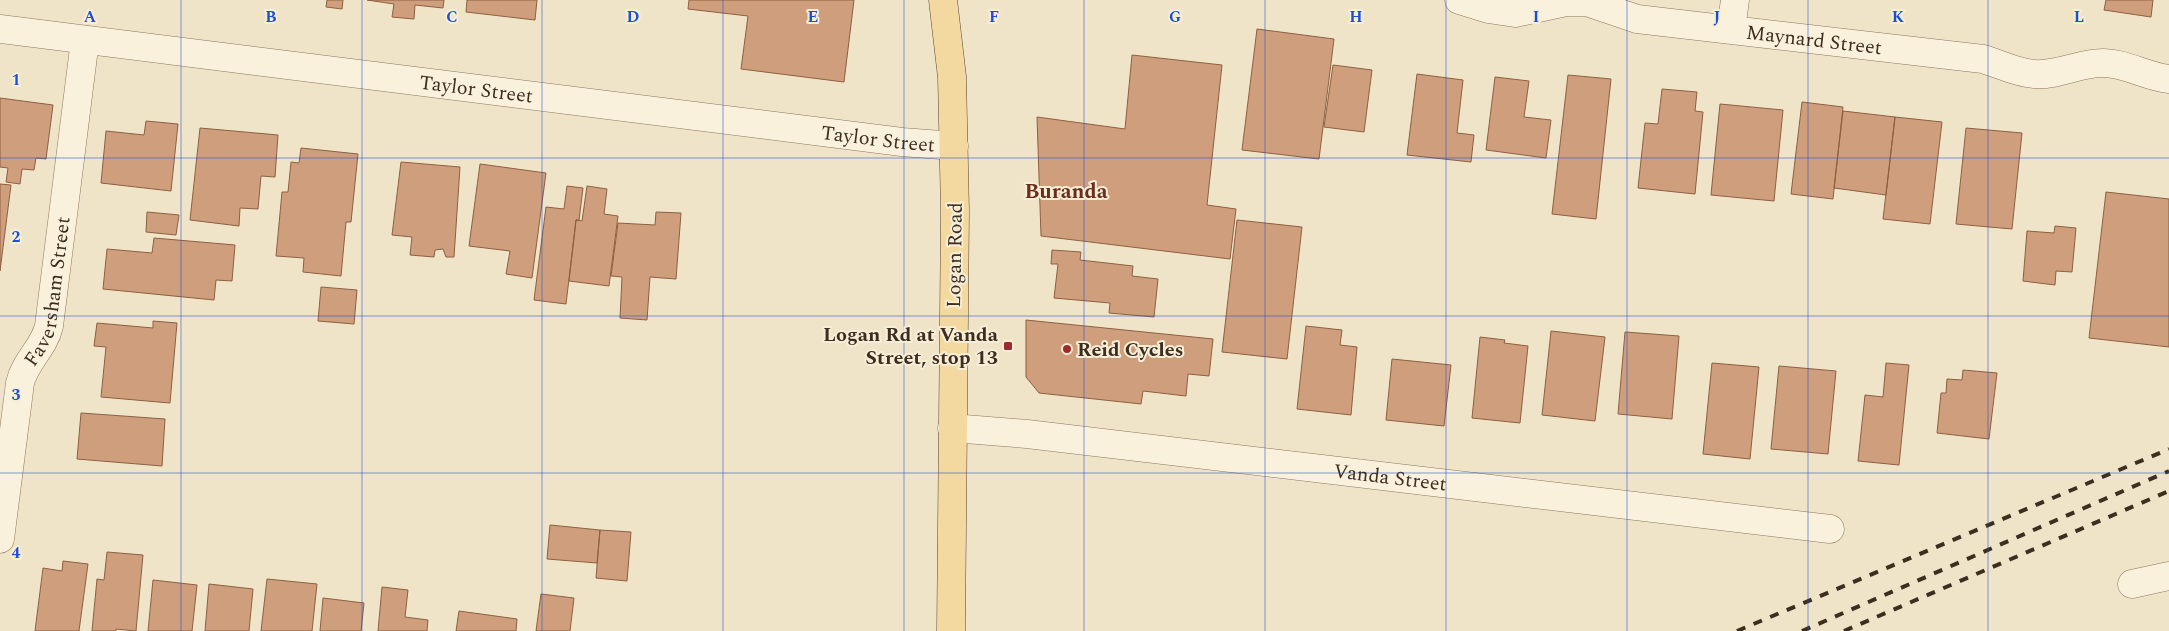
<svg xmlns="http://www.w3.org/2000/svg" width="2169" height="631" viewBox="0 0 2169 631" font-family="Spectral,serif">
	<rect width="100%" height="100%" fill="#f0e4c8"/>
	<path fill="#cf9f7d" stroke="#8d5f41" d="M327 0H343L342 9 326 7Z
		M367 0H444L443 8 415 5 414 19 392 17 394 4Z
		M467 0H537L535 20 466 12Z
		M689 0H854L844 82 741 69 748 16 688 9Z
		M2106 0H2153L2151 17 2104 10Z
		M1257 29 1334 39 1319 159 1242 150Z
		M1132 55 1222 65 1207 205 1236 209 1230 259 1041 236 1037 117 1125 129Z
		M1333 65 1372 70 1364 132 1324 127Z
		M1417 74 1463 80 1457 133 1474 135 1471 162 1407 155Z
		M1568 75 1611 79 1596 219 1552 214Z
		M1495 77 1529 81 1524 117 1551 120 1546 158 1486 150Z
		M1662 89 1697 92 1695 111 1703 112 1695 194 1638 188 1645 123 1658 124Z
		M0 98 53 105 46 159 36 158 34 170 22 169 20 184 6 182 8 168 0 167Z
		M1802 102 1843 107 1833 199 1791 194Z
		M1720 104 1783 110 1774 201 1711 195Z
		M1843 111 1895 117 1886 195 1834 188Z
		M1895 117 1942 122 1930 224 1883 219Z
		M146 121 178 124 171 191 101 183 106 131 144 135Z
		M200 128 278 135 275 177 261 176 258 209 240 208 239 226 190 220Z
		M1966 128 2022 133 2012 229 1956 224Z
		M301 148 358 154 351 222H346L341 276 303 272 304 258 276 256 282 192H288L291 162 299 163Z
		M401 162 460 167 454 257H446L443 249 435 250 434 257 410 255 412 237 392 235Z
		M480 164 546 173 532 278 506 274 510 251 469 246Z
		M0 184 11 185 0 271Z
		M567 186 583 188 579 220H576L566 304 534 300 546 207 564 209Z
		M587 186 607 189 604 214 618 216 609 286 569 281 576 220 582 221Z
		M2106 192 2169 199V347L2089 338Z
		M147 212 179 215 176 235 146 232Z
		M656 212 681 213 676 279 650 277 647 320 620 318 622 277 611 276 618 223 655 225Z
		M1237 220 1302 227 1287 359 1222 352Z
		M2055 226 2076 228 2072 272 2056 271 2055 285 2023 281 2027 231 2054 233Z
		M154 238 235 245 232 281 216 280 214 300 103 289 107 249 152 253Z
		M1052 250 1081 252 1080 260 1133 266 1132 276 1158 279 1154 317 1109 313 1110 303 1054 298 1058 264H1051Z
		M321 287 357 290 354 324 318 321Z
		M1026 320 1213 339 1209 376 1188 374 1186 396 1143 391 1141 404 1039 393 1026 377Z
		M153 321 177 323 170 403 101 397 106 347 94 346 97 323 153 328Z
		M1306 326 1342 330 1340 345 1357 347 1351 415 1297 409Z
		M1551 331 1605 337 1595 421 1542 415Z
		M1625 332 1679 336 1672 419 1618 414Z
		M1480 337 1505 340 1504 343 1528 346 1520 423 1472 418Z
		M1392 359 1451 365 1444 426 1386 420Z
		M1712 363 1759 367 1750 459 1703 454Z
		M1886 363 1909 365 1899 465 1858 461 1865 395 1883 397Z
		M1779 366 1836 371 1828 454 1771 449Z
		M1963 370 1997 373 1989 439 1937 433 1941 393H1946L1947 379 1962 380Z
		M81 413 165 419 162 466 77 459Z
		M550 525 600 530 597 563 547 559Z
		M600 530 631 532 627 581 596 578Z
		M107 552 143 555 136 631 116 629V631H92L97 579 104 580Z
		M63 561 88 564 79 631H35L43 568 62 571Z
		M267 579 317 584 312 631H261Z
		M153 580 197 585 192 631H148Z
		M209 584 253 589 249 631H205Z
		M382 587 408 590 405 617 428 620 427 631H378Z
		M541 594 574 598 570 631H536Z
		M323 598 364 603 361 631H320Z
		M459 611 517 619 516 631H456Z"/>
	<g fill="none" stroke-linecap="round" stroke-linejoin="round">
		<g stroke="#8d765c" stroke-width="29">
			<g id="minor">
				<path id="s1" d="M1459 0 1488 9 1515 13 1566 2H1587L1637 19 1983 59C2000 64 2017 73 2034 74 2058 76 2079 63 2102 63 2123 62 2147 77 2169 79"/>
				<path id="s2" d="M0 29 902 142 954 146"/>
				<path d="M1731 29 1735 0"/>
				<path id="s3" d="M952 428 1027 434 1830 529"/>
				<path id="s4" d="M0 539 20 383C25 361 44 348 49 326L85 40"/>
				<path d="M2132 584 2169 576"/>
			</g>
		</g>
		<g stroke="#5b4430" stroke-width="29">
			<path id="major" d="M943 0 952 77 955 211 951 631"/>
		</g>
		<use href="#minor" stroke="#faf1dc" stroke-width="28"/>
		<use href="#major" stroke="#f3d9a0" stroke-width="28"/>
		<path stroke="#3d2e20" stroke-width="4" stroke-dasharray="9 9" stroke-linecap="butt" d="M1737 631 2169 449
			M1802 631 2169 471
			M1844 631 2169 491"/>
	</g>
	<path fill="none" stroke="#1d4ed8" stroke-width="1" stroke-opacity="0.55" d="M181 0V631M362 0V631M542 0V631M723 0V631M904 0V631M1084 0V631M1265 0V631M1446 0V631M1627 0V631M1808 0V631M1988 0V631M0 158H2169M0 316H2169M0 473H2169"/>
	<g fill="#9e2a2b" stroke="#f7eed8" stroke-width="2">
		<rect x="1003" y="341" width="10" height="10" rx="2.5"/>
		<circle cx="1067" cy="349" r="5"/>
	</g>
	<g text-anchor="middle" stroke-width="4" stroke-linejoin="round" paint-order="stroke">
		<g font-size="20" fill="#3d2e20" stroke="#f7eed8">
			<text dy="7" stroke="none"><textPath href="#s1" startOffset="362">Maynard Street</textPath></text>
			<text dy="7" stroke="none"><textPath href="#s2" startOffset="480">Taylor Street</textPath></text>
			<text dy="7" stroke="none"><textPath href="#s2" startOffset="885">Taylor Street</textPath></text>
			<text transform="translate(954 255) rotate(-89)" y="7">Logan Road</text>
			<text dy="7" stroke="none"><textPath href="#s4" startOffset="255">Faversham Street</textPath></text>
			<text dy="7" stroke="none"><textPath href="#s3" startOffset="441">Vanda Street</textPath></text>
		</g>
		<g font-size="20" font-weight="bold" fill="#3d2e20" stroke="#f7eed8" text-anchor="end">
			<text x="998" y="341">Logan Rd at Vanda<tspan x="998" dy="23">Street, stop 13</tspan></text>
			<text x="1077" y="356" text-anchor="start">Reid Cycles</text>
		</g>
		<g font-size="21" font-weight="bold" fill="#6b2e1e" stroke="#f7eed8">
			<text x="1066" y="198">Buranda</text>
		</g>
	</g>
	<g font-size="16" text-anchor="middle" font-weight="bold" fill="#1d4ed8" stroke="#f7eed8" stroke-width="4" stroke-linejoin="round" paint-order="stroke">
		<text x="90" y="22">A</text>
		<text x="271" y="22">B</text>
		<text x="452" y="22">C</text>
		<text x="633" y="22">D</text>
		<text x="813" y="22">E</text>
		<text x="994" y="22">F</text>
		<text x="1175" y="22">G</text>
		<text x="1356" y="22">H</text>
		<text x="1536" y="22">I</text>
		<text x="1717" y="22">J</text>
		<text x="1898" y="22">K</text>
		<text x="2079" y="22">L</text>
		<text x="16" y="85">1</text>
		<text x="16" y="242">2</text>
		<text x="16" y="400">3</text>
		<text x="16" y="558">4</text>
	</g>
</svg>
